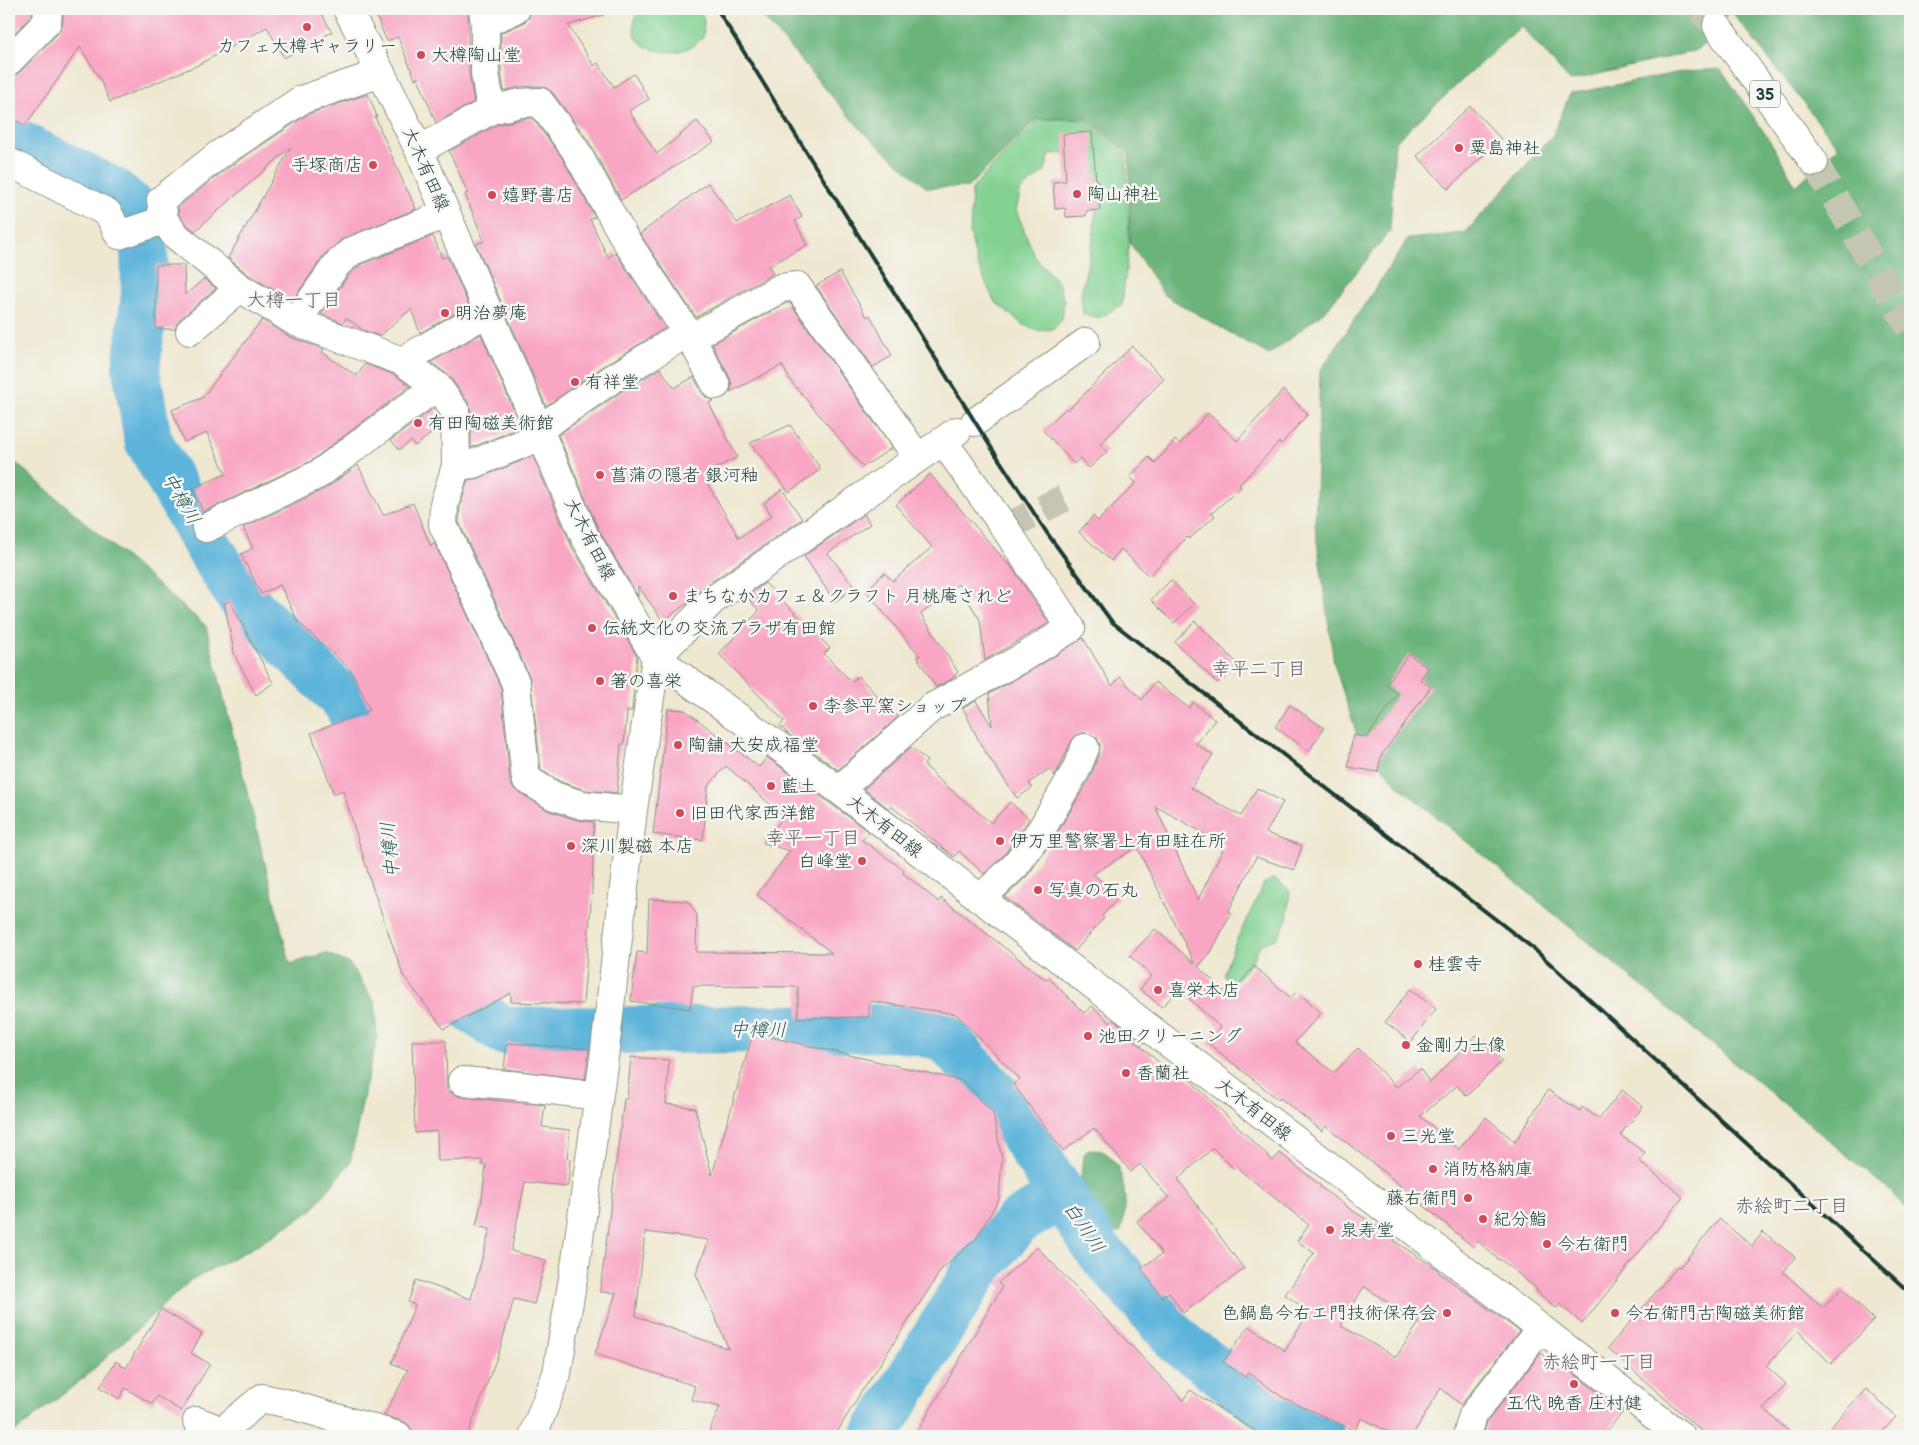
<svg xmlns="http://www.w3.org/2000/svg" width="1919" height="1445" viewBox="0 0 1919 1445" font-family="'Balsamiq Sans','Klee One',sans-serif">
	<rect width="100%" height="100%" fill="#f6f6f2"/>
	<filter id="ink" filterUnits="userSpaceOnUse"><feTurbulence type="fractalNoise" baseFrequency=".02" numOctaves="2"/><feDisplacementMap in="SourceGraphic" scale="10" xChannelSelector="R" yChannelSelector="G"/><feConvolveMatrix kernelMatrix="1 2 1 2 8 2 1 2 1" color-interpolation-filters="sRGB"/></filter>
	<filter id="wash" filterUnits="userSpaceOnUse"><feTurbulence type="fractalNoise" baseFrequency=".0096" numOctaves="4" result="noise"/><feDisplacementMap in="SourceGraphic" scale="20" xChannelSelector="R" yChannelSelector="G"/><feGaussianBlur stdDeviation="1.12" result="paint"/><feColorMatrix in="noise" values="0 0 0 0 0 0 0 0 0 0 0 0 0 0 0 0 0 1.4 0 .05"/><feComposite in="paint" operator="in"/></filter>
	<g filter="url(#wash)">
		<rect width="100%" height="100%" fill="#efe8d0"/>
		<path fill="#83d292" stroke="#518863" d="M637 9H700L704 21 703 38C698 41 692 47 686 49 672 55 643 52 636 37 632 29 635 17 637 9Z
			M1066 119 1086 120 1126 154 1129 243 1122 305 1099 318 1083 314 1081 293 1093 239 1098 190 1086 152 1050 154 1045 171 1021 190 1016 210 1035 257 1058 282 1064 301 1062 319 1054 329 1037 331 1022 324 994 301 977 263 970 234 972 189 1004 154 1039 120Z
			M1274 879 1290 891 1287 920 1277 938 1260 945 1251 964 1234 982 1224 976C1231 944 1251 914 1264 883Z"/>
		<path fill="#6ab47c" stroke="#447858" d="M759 9H1910V1212L1890 1191 1400 787 1359 741 1334 664 1315 526 1320 371 1408 239 1465 233 1553 135 1570 94 1686 71 1721 69 1772 144 1796 186 1838 147 1731 11 1707 33 1708 41 1695 51 1570 81 1521 26 1395 142 1390 231 1326 310 1269 355 1164 295 1130 243 1129 154 1086 118 1037 119 968 187 927 188 863 132 763 17Z
			M9 457 206 626 290 964 326 953 350 964 375 1003 377 1038 365 1089 350 1163 311 1211 256 1246 191 1280 85 1377 10 1436Z
			M1089 1149C1127 1147 1130 1208 1120 1233L1109 1231 1080 1185 1083 1156Z"/>
		<g fill="none" stroke-linecap="round" stroke-linejoin="round">
			<path stroke="#5db4da" stroke-width="48" d="M9 139 113 191 135 209 144 242 145 294 136 368 148 440 203 538 240 597 347 703 381 776
				M429 968 458 1000 504 1031 898 1028 944 1037 997 1095 1098 1250 1179 1342 1261 1403 1321 1436
				M874 1436 976 1271 1016 1223 1063 1195"/>
		</g>
		<g id="blocks">
			<path fill="#f9a6c4" fill-rule="evenodd" d="M9 9H32V15L9 39Z
				M63 9H319L332 32 284 58 267 27 196 66 110 102 100 79 80 47 25 126 9 116V76H14L20 72 58 33 63 23Z
				M373 9H468L469 73 474 102 436 123 418 78 415 79 398 37 387 41Z
				M531 9H603L604 15 568 25 594 66 598 63 614 87 634 74 649 99 629 111 657 154 697 121 714 142 621 200 588 140 552 92 546 88 539 86 519 87 504 91 501 72V33L523 23 529 18Z
				M368 94 377 117H375L407 191H408L416 209 342 239 324 255 292 301 249 275 228 258 291 147 195 231 186 224 179 214 178 207 226 169 308 114Z
				M1470 106 1501 139 1448 189 1417 156Z
				M532 118 561 156 595 217 590 219 608 258 615 252 665 328 604 366 546 406 476 244 484 241 465 194 468 193 449 151 497 125 522 119Z
				M1092 132 1096 181H1098L1100 210 1086 211V216L1066 217 1065 208 1055 209 1053 182 1066 181 1063 134Z
				M708 183 737 223 790 195 802 217 795 221 807 245 769 266 773 274 696 317 640 234Z
				M433 236 442 258 447 256 469 305 420 333 411 309 380 336 365 331 346 318 343 323 321 314 349 275 360 265Z
				M156 265H184L185 295 204 279 216 288 180 319 175 329H156Z
				M840 272 867 317 870 315 892 356 873 367 816 286Z
				M786 303H790L892 448 863 467 790 380 782 365 730 392 732 385 730 378 712 344Z
				M262 320 290 337 324 349 322 352 357 376 365 364 395 375 410 386 311 461 203 512 193 488 226 474 207 433 184 442 172 410 202 398Z
				M481 334 521 427 471 448V411L468 402 449 376 431 362Z
				M1132 346 1164 379 1100 444 1107 452 1089 468 1080 458 1074 464 1043 430 1066 408 1068 410Z
				M660 368 674 388 694 377 702 393 707 398 714 400 709 403 737 457 703 476 739 538 772 516 764 503 782 489 802 519 704 587 688 603 663 621 638 586V597L599 530 558 435 621 392Z
				M1283 390 1308 414 1281 444 1279 442 1239 485 1241 487 1212 513 1215 516 1189 539 1187 537 1149 576 1121 549 1111 561 1079 532 1093 516 1098 521 1136 483 1130 477 1149 457 1155 463 1175 440 1180 444 1208 413 1237 441Z
				M434 408 439 416 440 427 415 446 411 441 399 450 391 440Z
				M790 425 821 469 789 492 750 443Z
				M533 456 571 545 637 656 632 711H627L624 744H621L617 793 585 790 561 782 541 770 530 678 459 522 460 507 468 480 479 478Z
				M358 465 383 515 413 503 431 547 434 542 501 688 510 781 513 788 549 811 577 820 594 822 592 891 583 1004 511 1002V993L444 1029 403 975 373 889 343 790 334 794 311 733 370 710 351 670 298 622 280 585 261 594 241 554 253 548 243 528 326 488Z
				M930 474 1007 563 1008 562 1049 623 985 660 980 620 958 584 921 614 958 672 950 680 936 687 917 657 920 656 866 591 884 573 893 581 932 547 896 505Z
				M864 514 870 524 828 553 854 587 835 602 804 556Z
				M1171 580 1194 604 1174 623 1151 600Z
				M765 583 830 648 824 654 852 682 858 676 898 717 838 770 787 733 780 726 784 721 719 654 759 611 746 596Z
				M230 601 273 683 256 695 235 656 224 603Z
				M1195 621 1237 663 1217 683 1175 642Z
				M1083 638 1112 686 1120 677 1142 700 1155 682 1189 708 1193 702 1215 720 1196 744 1213 755 1191 788 1241 816 1257 788 1283 802 1266 833 1302 846 1294 870 1256 857 1228 912 1231 913 1211 952 1198 967 1222 989 1230 995 1254 966 1291 998 1297 991 1321 1013 1295 1042 1334 1073 1358 1048 1396 1087 1420 1069 1430 1083 1476 1035 1502 1061 1467 1096 1457 1086 1420 1116 1459 1149 1486 1117 1515 1142 1548 1090 1580 1111 1582 1107 1599 1119 1622 1090 1643 1107 1620 1135 1645 1153 1639 1161 1683 1197 1582 1324 1560 1304 1557 1308 1536 1291 1537 1289 1500 1259 1499 1260 1478 1241 1473 1247 1390 1177 1326 1126 1322 1131 1280 1098 1279 1100 1208 1043 1220 1027 1179 989 1162 1007 1140 989 1152 976 1130 956 1155 929 1195 964 1137 847 1093 874 1119 897 1102 916 1104 918 1075 951 1005 897 1028 875 1054 838 1090 778 1099 754 1100 745 1097 738 1091 734 1083 733 1076 735 1071 742 1055 776 1049 769 1029 783 1032 788 1017 798 982 747 963 708 976 701 992 726 989 694 1037 667ZM1155 806 1225 845 1198 900Z
				M1409 654 1428 668 1420 679 1431 687 1381 756 1378 772 1348 767 1353 735 1367 737 1398 694 1386 685Z
				M1290 705 1324 728 1309 751 1275 727Z
				M668 709 685 710 759 767 767 757 830 803 869 832 862 840 904 870 903 873 939 902 941 898 1046 980 1048 977 1084 1013 1092 1006 1110 1023 1113 1020 1135 1037 1133 1039 1176 1078 1181 1072 1183 1073 1273 1161 1280 1153 1321 1186 1320 1187 1353 1211 1396 1237 1394 1241 1437 1269 1439 1270 1438 1272 1519 1331 1461 1405 1441 1388 1412 1436H1398L1361 1418 1355 1431 1282 1397 1248 1373 1245 1377 1223 1362 1249 1326 1285 1351 1309 1311 1285 1295 1314 1253 1297 1241 1309 1225 1237 1168 1235 1170 1213 1148 1178 1179 1244 1269 1183 1313 1169 1292 1162 1297 1141 1268 1162 1254 1137 1221 1169 1198 1140 1164 1131 1172 1094 1128 1063 1151 1013 1084 1020 1079 956 1014 869 1001V1017L798 1018V987L693 986 690 1009 631 1001 637 952 647 953 649 899 688 901 697 915 696 952 832 953 757 895 790 851 763 843 784 816 726 766 708 786 703 840 653 834ZM1365 1287 1419 1323 1396 1357 1341 1326 1363 1288Z
				M911 747 927 761 924 765 934 774 933 775 991 823 1010 802 1029 819 1003 856 984 874 959 851 954 857 901 814 891 806 889 809 864 789Z
				M1410 989 1436 1009 1411 1042 1385 1022Z
				M753 1033 963 1081 993 1113 1002 1159 999 1199 976 1239 942 1269 863 1390H862L835 1436H707L720 1407 691 1400 695 1386 595 1354 616 1293 600 1292 624 1099H627L631 1057 669 1060 666 1104 695 1108 712 1175ZM645 1232 709 1240 696 1274 729 1349 636 1316Z
				M412 1041H446L447 1091 461 1097 545 1105 542 1127 570 1130 567 1158 570 1159 568 1186 525 1182 511 1251 546 1260 534 1304 514 1299 499 1352 467 1436H413V1432L409 1425 402 1421 384 1416 408 1370 392 1363 415 1305 408 1302 416 1280 471 1299 490 1229 476 1226 482 1199 486 1165H482V1160L438 1161 437 1131 415 1133Z
				M507 1043 589 1049 585 1079 504 1069Z
				M1719 1219 1752 1246 1763 1232 1795 1257 1783 1272 1823 1308 1842 1288 1874 1320 1831 1364 1798 1331 1766 1366 1786 1384 1764 1409 1794 1436H1707L1608 1348 1678 1266 1680 1267Z
				M1037 1247 1183 1400 1190 1390 1263 1436H915L1002 1287 998 1283Z
				M161 1309 202 1334 191 1353 210 1364 181 1411 157 1396 152 1404 125 1388 119 1399 100 1387 116 1361 126 1368Z
				M1541 1353 1567 1373 1569 1370 1623 1412 1602 1436H1483L1487 1422Z
				M1866 1389 1896 1417 1878 1436H1822Z"/>
		</g>
	</g>
	<g filter="url(#ink)">
		<use href="#blocks" fill-opacity="0" stroke="#879282" stroke-width="1"/>
		<g fill="none" stroke-linecap="round" stroke-linejoin="round">
			<path stroke="#c5c6b1" stroke-width="28" stroke-dasharray="28 14" stroke-linecap="butt" d="M1005 528 1064 498"/>
			<path stroke="#c5c6b1" stroke-width="28" stroke-dasharray="28 14" stroke-linecap="butt" d="M1700 9 1717 26
				M1814 162 1910 328"/>
			<g stroke="#879282" stroke-width="30">
				<path id="street" d="M483 9 485 23V73L491 110
					M485 23 516 9
					M9 61 47 22 48 9
					M381 73 301 100 217 156 161 200 164 220 175 235 240 288 296 322 402 361 437 386 455 411 456 466 444 504 443 525 516 684 526 779 554 796 582 805 633 810
					M419 150 491 110 520 103 540 102 574 148 625 239 691 338 716 385
					M9 162 108 213 119 235 164 220
					M296 322 337 264 352 251 446 214
					M190 331 240 288
					M691 338 781 288 797 286 918 458
					M402 361 488 312
					M975 422 1086 342
					M538 430 612 379 687 333
					M456 466 473 464 541 436
					M206 528 319 474 437 386
					M839 790 931 708 1029 654 1071 628 1005 528 943 441
					M980 899 1015 866 1041 830 1076 770 1085 748
					M462 1081 521 1086 598 1096
					M197 1421 222 1431 262 1398 285 1403 398 1436
					M533 1436 557 1373 576 1260 604 1058 633 810 656 658 713 600 957 431
					M1467 1436 1473 1415 1540 1329"/>
			</g>
			<g stroke="#879282" stroke-width="30">
				<path id="secondary" d="M347 9 381 73 419 150 585 537 656 658 839 790 1681 1436"/>
			</g>
			<g stroke="#879282" stroke-width="30">
				<path id="highway" d="M1717 26 1814 162"/>
			</g>
			<use href="#street" stroke="#fff" stroke-width="28"/>
			<use href="#secondary" stroke="#fff" stroke-width="28"/>
			<use href="#highway" stroke="#fff" stroke-width="28"/>
			<path stroke="#1f3d34" stroke-width="4" d="M717 9 987 441 1047 533 1112 622 1534 949 1910 1293"/>
		</g>
	</g>
	<g fill="#d1495b" stroke="#f6f6f2" stroke-width="2">
		<circle cx="307" cy="27" r="5"/>
		<circle cx="421" cy="55" r="5"/>
		<circle cx="1459" cy="148" r="5"/>
		<circle cx="373" cy="165" r="5"/>
		<circle cx="1077" cy="194" r="5"/>
		<circle cx="492" cy="195" r="5"/>
		<circle cx="445" cy="313" r="5"/>
		<circle cx="575" cy="382" r="5"/>
		<circle cx="418" cy="423" r="5"/>
		<circle cx="600" cy="475" r="5"/>
		<circle cx="673" cy="596" r="5"/>
		<circle cx="592" cy="628" r="5"/>
		<circle cx="600" cy="681" r="5"/>
		<circle cx="813" cy="706" r="5"/>
		<circle cx="678" cy="745" r="5"/>
		<circle cx="771" cy="786" r="5"/>
		<circle cx="680" cy="813" r="5"/>
		<circle cx="1000" cy="841" r="5"/>
		<circle cx="571" cy="846" r="5"/>
		<circle cx="862" cy="861" r="5"/>
		<circle cx="1038" cy="890" r="5"/>
		<circle cx="1418" cy="964" r="5"/>
		<circle cx="1158" cy="990" r="5"/>
		<circle cx="1088" cy="1036" r="5"/>
		<circle cx="1406" cy="1045" r="5"/>
		<circle cx="1126" cy="1073" r="5"/>
		<circle cx="1391" cy="1136" r="5"/>
		<circle cx="1433" cy="1169" r="5"/>
		<circle cx="1468" cy="1198" r="5"/>
		<circle cx="1483" cy="1219" r="5"/>
		<circle cx="1330" cy="1230" r="5"/>
		<circle cx="1547" cy="1244" r="5"/>
		<circle cx="1447" cy="1313" r="5"/>
		<circle cx="1615" cy="1313" r="5"/>
		<circle cx="1574" cy="1384" r="5"/>
	</g>
	<g text-anchor="middle" stroke-width="5" stroke-linejoin="round" paint-order="stroke">
		<rect fill="#f6f6f2" stroke="#60746d" stroke-width="1" x="1750" y="80.5" width="30" height="27" rx="4"/>
		<g font-size="16" font-weight="bold" fill="#1f3d34">
			<text x="1765" y="100">35</text>
		</g>
		<g font-size="18" fill="#1f3d34" stroke="#f6f6f2" text-anchor="start">
			<text x="307" y="52" text-anchor="middle">カフェ大樽ギャラリー</text>
			<text x="431" y="61">大樽陶山堂</text>
			<text x="1469" y="154">粟島神社</text>
			<text x="363" y="171" text-anchor="end">手塚商店</text>
			<text x="1087" y="200">陶山神社</text>
			<text x="502" y="201">嬉野書店</text>
			<text x="455" y="319">明治夢庵</text>
			<text x="585" y="388">有祥堂</text>
			<text x="428" y="429">有田陶磁美術館</text>
			<text x="610" y="481">菖蒲の隠者 銀河釉</text>
			<text x="683" y="602">まちなかカフェ＆クラフト 月桃庵されど</text>
			<text x="602" y="634">伝統文化の交流プラザ有田館</text>
			<text x="610" y="687">箸の喜栄</text>
			<text x="823" y="712">李参平窯ショップ</text>
			<text x="688" y="751">陶舗 大安成福堂</text>
			<text x="781" y="792">藍土</text>
			<text x="690" y="819">旧田代家西洋館</text>
			<text x="1010" y="847">伊万里警察署上有田駐在所</text>
			<text x="581" y="852">深川製磁 本店</text>
			<text x="852" y="867" text-anchor="end">白峰堂</text>
			<text x="1048" y="896">写真の石丸</text>
			<text x="1428" y="970">桂雲寺</text>
			<text x="1168" y="996">喜栄本店</text>
			<text x="1098" y="1042">池田クリーニング</text>
			<text x="1416" y="1051">金剛力士像</text>
			<text x="1136" y="1079">香蘭社</text>
			<text x="1401" y="1142">三光堂</text>
			<text x="1443" y="1175">消防格納庫</text>
			<text x="1458" y="1204" text-anchor="end">藤右衞門</text>
			<text x="1493" y="1225">紀分鮨</text>
			<text x="1340" y="1236">泉寿堂</text>
			<text x="1557" y="1250">今右衛門</text>
			<text x="1437" y="1319" text-anchor="end">色鍋島今右エ門技術保存会</text>
			<text x="1625" y="1319">今右衛門古陶磁美術館</text>
			<text x="1574" y="1409" text-anchor="middle">五代 晩香 庄村健</text>
		</g>
		<g font-size="18" fill="#1f3d34" stroke="#f6f6f2">
			<text transform="translate(426 169) rotate(66)" y="6">大木有田線</text>
			<text transform="translate(590 539) rotate(63)" y="6">大木有田線</text>
			<text transform="translate(885 826) rotate(38)" y="6">大木有田線</text>
			<text transform="translate(1254 1109) rotate(38)" y="6">大木有田線</text>
		</g>
		<g font-size="19" fill="#6b6266" stroke="#f6f6f2">
			<text x="294" y="306">大樽一丁目</text>
			<text x="1259" y="675">幸平二丁目</text>
			<text x="813" y="844">幸平一丁目</text>
			<text x="1792" y="1212">赤絵町二丁目</text>
			<text x="1599" y="1368">赤絵町一丁目</text>
		</g>
		<g font-size="19" font-style="italic" fill="#2e5b5e" stroke="#f6f6f2">
			<text transform="translate(182 498) rotate(60)" y="7">中樽川</text>
			<text transform="translate(389 850) rotate(-95)" y="7">中樽川</text>
			<text x="758" y="1036">中樽川</text>
			<text transform="translate(1085 1227) rotate(56)" y="7">白川川</text>
		</g>
	</g>
	<rect width="1919" height="1445" fill="none" stroke="#f6f6f2" stroke-width="30"/>
</svg>
